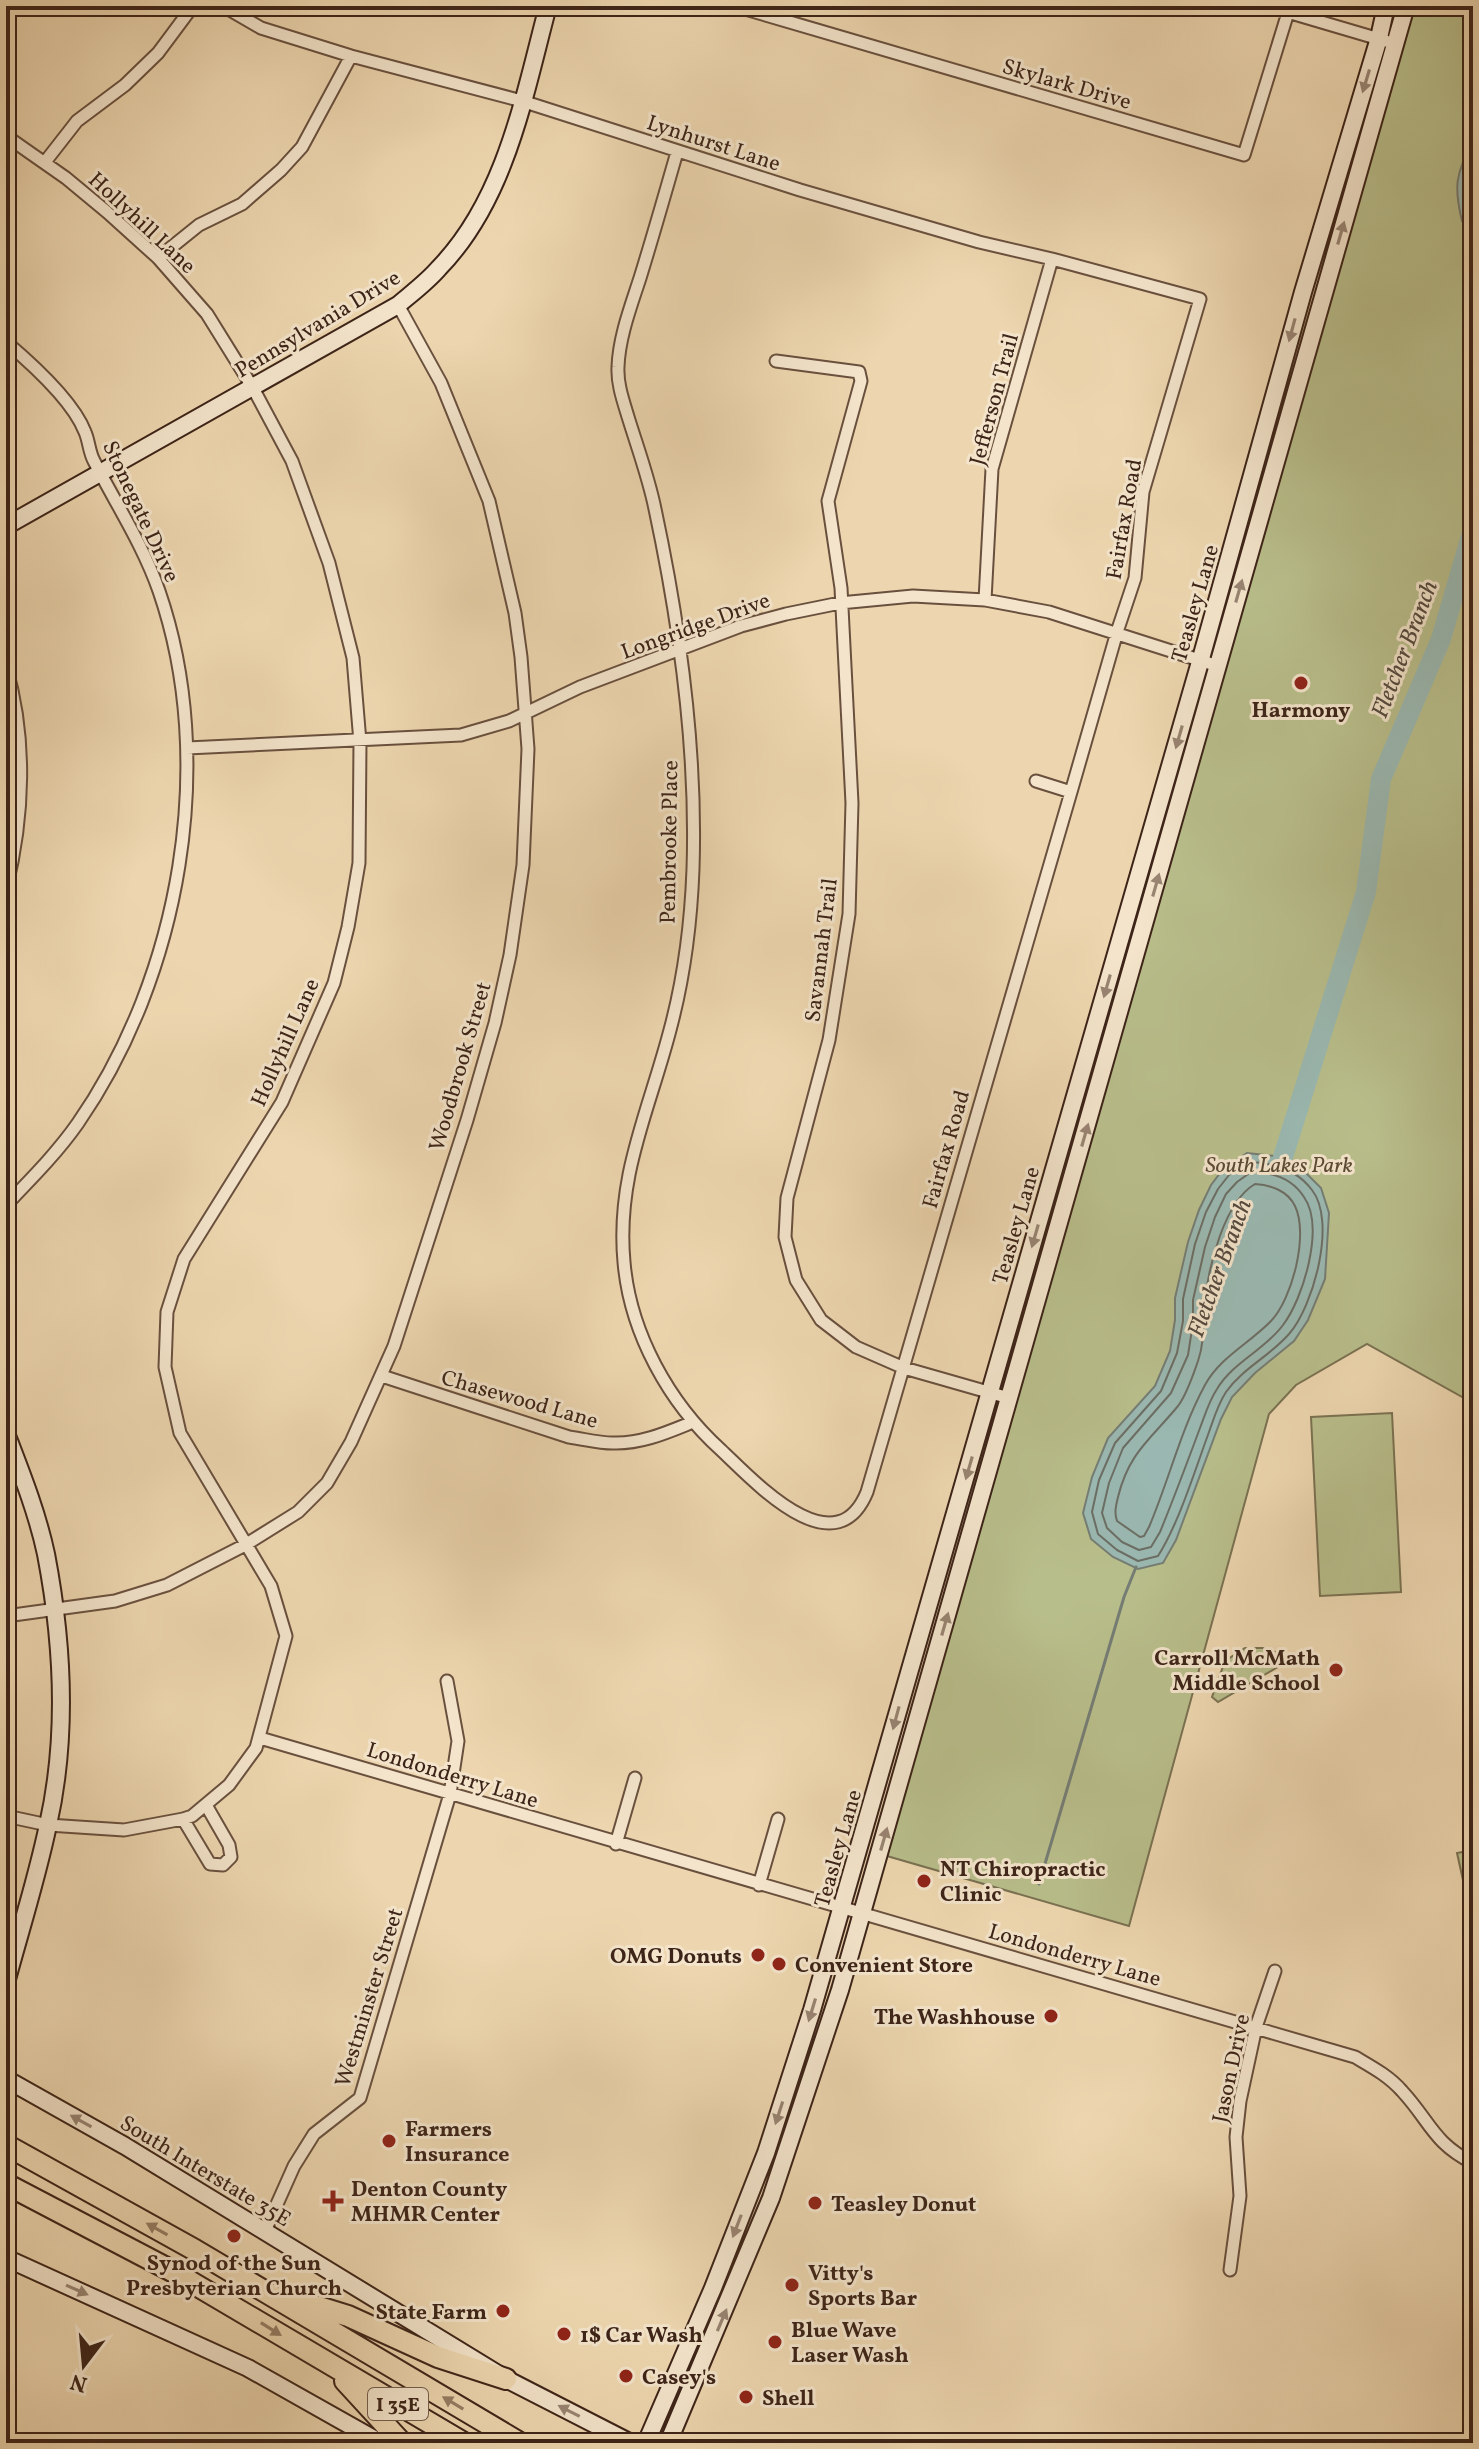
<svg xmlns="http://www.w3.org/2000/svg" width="1479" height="2449" viewBox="0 0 1479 2449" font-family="Vollkorn,serif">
	<rect width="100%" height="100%" fill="#edd6af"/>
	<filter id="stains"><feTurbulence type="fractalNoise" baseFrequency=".0025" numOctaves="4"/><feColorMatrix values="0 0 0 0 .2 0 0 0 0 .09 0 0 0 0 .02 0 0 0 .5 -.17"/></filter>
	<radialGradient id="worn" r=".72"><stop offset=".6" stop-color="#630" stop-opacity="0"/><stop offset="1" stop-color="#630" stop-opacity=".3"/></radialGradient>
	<path fill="#b8be8b" stroke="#7a7152" stroke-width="2" d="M1403 6H1473V1403L1367 1344 1296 1385 1269 1414 1129 1926 880 1854Z
		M1392 1413 1401 1592 1320 1596 1311 1417Z
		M1245 1648H1263L1285 1655 1288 1661 1218 1702 1212 1697 1225 1661Z
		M1473 1850V1911L1470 1912 1457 1853Z"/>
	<path fill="#9ab8b1" stroke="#757d74" stroke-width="2" d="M1473 143V222L1462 221C1454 188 1455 173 1473 143Z
		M1247 1153 1283 1157 1304 1171 1321 1188 1329 1213 1325 1279 1308 1320 1294 1341 1255 1373 1232 1397 1221 1419 1176 1540 1163 1563 1138 1569 1113 1557 1091 1539 1083 1513 1092 1477 1108 1438 1155 1386 1170 1351 1175 1320V1298L1188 1242 1199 1210 1211 1185 1224 1168Z"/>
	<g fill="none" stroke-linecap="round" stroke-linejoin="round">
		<path stroke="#6c6e64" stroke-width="2" d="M1248 1162C1274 1162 1296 1169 1312 1190 1337 1222 1313 1307 1289 1334 1270 1356 1243 1368 1226 1392 1218 1404 1214 1418 1209 1432 1195 1470 1179 1523 1158 1556L1138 1561 1117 1550 1098 1534 1092 1512 1099 1480 1115 1443 1161 1391 1177 1353 1183 1321V1299L1195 1244 1206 1212 1218 1189 1229 1175Z
			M1251 1172C1272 1172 1292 1178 1304 1197 1325 1227 1303 1299 1283 1325 1265 1350 1233 1362 1217 1389 1209 1401 1205 1415 1200 1428 1187 1463 1174 1498 1160 1532L1151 1547 1139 1550 1122 1542 1107 1528 1102 1513 1109 1483 1123 1448 1171 1393 1188 1355 1193 1323V1300L1205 1247 1215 1217 1226 1194 1237 1182Z
			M1255 1184C1271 1185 1288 1191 1295 1206 1309 1235 1292 1299 1271 1321 1250 1343 1220 1357 1205 1385 1181 1429 1169 1480 1149 1527L1144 1536 1140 1537 1117 1521C1114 1512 1116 1506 1118 1497 1129 1452 1151 1439 1178 1406 1187 1394 1193 1375 1198 1361 1205 1341 1203 1320 1205 1300 1209 1266 1224 1202 1255 1184Z"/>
		<path stroke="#757d74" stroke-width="3" d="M1039 1884 1124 1597 1136 1567"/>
		<path stroke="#9ab8b1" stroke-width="20" d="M1283 1157 1366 892 1381 779 1441 639 1473 529"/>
		<g stroke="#69503e" stroke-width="15">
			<path id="street" d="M223 6 261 28 351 56 522 101 800 190 979 242 1052 259 1200 299 1143 492 1135 578 1117 632 1071 792 1036 781
				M735 6 1244 155 1290 6
				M1267 6 1386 41
				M6 136 66 178 107 212 158 258 207 314 253 388 292 461 329 563 353 658 360 742 359 863 348 927 334 983 282 1102 184 1259 167 1312 165 1367 180 1433 271 1586 286 1636 256 1748 229 1785 192 1816 183 1819 124 1830 48 1825 6 1816
				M677 152C665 194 653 236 640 278 631 306 619 337 618 367 617 385 624 403 629 420 638 449 649 479 655 509 680 626 697 749 693 869 691 923 684 978 670 1030 649 1111 616 1176 624 1262 630 1333 669 1403 721 1450 753 1480 835 1570 867 1492L1071 792
				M45 162 77 121 125 85 158 53 193 6
				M158 258 199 225 242 204 281 170 302 147 351 56
				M6 342C32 364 73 401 85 432 89 441 89 452 94 461 116 504 143 545 159 591 218 762 180 976 78 1123 57 1153 31 1179 6 1205
				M776 361 859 372 861 381 828 501 841 588 852 803 849 914 829 1040 787 1198 785 1237 796 1280 821 1320 856 1347 904 1368 1009 1398
				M985 600 992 469 1052 259
				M6 667C27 738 24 817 6 889
				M187 748 461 735 509 721 580 687 741 626 786 614 840 603 913 596 985 600 1049 612 1218 666
				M382 1376 569 1437C584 1439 598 1443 613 1443 642 1444 668 1432 693 1422
				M6 1616 115 1601 167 1585 245 1545 298 1512 327 1483 351 1442 394 1346 467 1120 495 1023 510 955 523 865 528 749 521 657 515 613 489 501 441 383 398 305
				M260 1738 1355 2057C1372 2067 1389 2076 1402 2091 1430 2121 1433 2143 1473 2163
				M183 1819 210 1864 223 1865 231 1857 229 1845 206 1805
				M616 1844 635 1778
				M759 1885 778 1819
				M265 2231 294 2166 314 2134 360 2098 450 1794 458 1741 447 1681
				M1230 2270 1240 2196 1236 2137 1240 2101 1256 2027 1275 1971"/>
		</g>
		<g stroke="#3d2418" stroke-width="20">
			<path id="secondary" d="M6 526 398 305C412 293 427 282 439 268 506 199 524 96 548 6
				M6 1433C21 1472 37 1512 46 1554 63 1643 68 1736 48 1825 37 1878 20 1931 6 1983
				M6 2079 125 2146 506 2379 631 2443
				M6 2258 248 2368 381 2443
				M646 2443 713 2288 766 2153 812 2010 1200 662 1303 292 1379 38 1386 6
				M668 2443 771 2198 840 1990 1406 6"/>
		</g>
		<g stroke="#3d2418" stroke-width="24">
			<path id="highway" d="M6 2145 195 2250 520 2443
				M6 2184 174 2272 464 2443
				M293 2299 348 2316 438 2357 506 2379
				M345 2381 402 2443"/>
		</g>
		<use href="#street" stroke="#f3e4cb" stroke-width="11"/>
		<use href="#secondary" stroke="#f3e4cb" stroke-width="16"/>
		<use href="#highway" stroke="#edd6af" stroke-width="20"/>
	</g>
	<defs><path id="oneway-solid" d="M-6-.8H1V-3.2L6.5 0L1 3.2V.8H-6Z" transform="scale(2)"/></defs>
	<g fill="#988472">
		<use href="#oneway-solid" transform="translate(1366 81) rotate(107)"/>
		<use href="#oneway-solid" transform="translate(1341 233) rotate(-74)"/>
		<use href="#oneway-solid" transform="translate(1292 330) rotate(105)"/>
		<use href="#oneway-solid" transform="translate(1239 591) rotate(-74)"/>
		<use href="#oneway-solid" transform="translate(1179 737) rotate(106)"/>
		<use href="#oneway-solid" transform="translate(1156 885) rotate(-74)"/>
		<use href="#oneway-solid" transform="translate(1107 986) rotate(106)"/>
		<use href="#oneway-solid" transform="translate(1085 1135) rotate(-74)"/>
		<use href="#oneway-solid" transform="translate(1035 1236) rotate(106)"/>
		<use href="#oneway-solid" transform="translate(969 1468) rotate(106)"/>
		<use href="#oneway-solid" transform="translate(945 1624) rotate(-74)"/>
		<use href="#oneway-solid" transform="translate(896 1718) rotate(105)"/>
		<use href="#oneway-solid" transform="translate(884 1839) rotate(-74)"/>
		<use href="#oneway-solid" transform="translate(812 2010) rotate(107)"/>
		<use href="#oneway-solid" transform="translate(779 2113) rotate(108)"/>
		<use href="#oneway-solid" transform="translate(81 2121) rotate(-151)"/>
		<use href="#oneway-solid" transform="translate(737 2226) rotate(111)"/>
		<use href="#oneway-solid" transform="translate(77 2290) rotate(24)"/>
		<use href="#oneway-solid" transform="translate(722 2320) rotate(-67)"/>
		<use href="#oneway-solid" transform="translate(569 2411) rotate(-153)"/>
	</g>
	<g fill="#957d64">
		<use href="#oneway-solid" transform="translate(157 2229) rotate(-151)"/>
		<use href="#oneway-solid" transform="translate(271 2329) rotate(32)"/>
		<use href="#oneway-solid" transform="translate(453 2403) rotate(-149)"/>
	</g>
	<g fill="#8f2418" stroke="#f3e4cb" stroke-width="3">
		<circle cx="1301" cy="683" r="8"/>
		<circle cx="1336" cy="1670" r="8"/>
		<circle cx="924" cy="1881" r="8"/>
		<circle cx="758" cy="1955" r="8"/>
		<circle cx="779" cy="1964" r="8"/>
		<circle cx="1051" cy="2016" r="8"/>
		<circle cx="389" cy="2141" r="8"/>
		<path d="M329 2189h8v8h8v8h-8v8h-8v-8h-8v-8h8z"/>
		<circle cx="815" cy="2203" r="8"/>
		<circle cx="234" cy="2236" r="8"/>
		<circle cx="792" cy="2285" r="8"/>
		<circle cx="503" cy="2311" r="8"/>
		<circle cx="564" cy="2334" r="8"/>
		<circle cx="775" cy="2342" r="8"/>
		<circle cx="626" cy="2376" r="8"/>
		<circle cx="746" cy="2397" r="8"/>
	</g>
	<g text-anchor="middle" stroke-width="6" stroke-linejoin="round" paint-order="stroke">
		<rect fill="#f3e4cb" stroke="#745e4e" stroke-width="2" x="368" y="2388" width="60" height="32" rx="6"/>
		<g font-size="20" font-weight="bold" fill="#3d2418">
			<text x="398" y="2411">I 35E</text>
		</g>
		<g font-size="22" fill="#3d2418" stroke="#f3e4cb">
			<text transform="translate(1067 83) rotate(16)" y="8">Skylark Drive</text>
			<text transform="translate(714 142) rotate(18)" y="8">Lynhurst Lane</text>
			<text transform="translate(143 222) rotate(43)" y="8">Hollyhill Lane</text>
			<text transform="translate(317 323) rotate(-31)" y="8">Pennsylvania Drive</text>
			<text transform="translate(993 399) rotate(-75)" y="8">Jefferson Trail</text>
			<text transform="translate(142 511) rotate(65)" y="8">Stonegate Drive</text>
			<text transform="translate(1123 519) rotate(-80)" y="8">Fairfax Road</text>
			<text transform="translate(1194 603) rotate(-74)" y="8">Teasley Lane</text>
			<text transform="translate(695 625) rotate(-20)" y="8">Longridge Drive</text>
			<text transform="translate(668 842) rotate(-89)" y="8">Pembrooke Place</text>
			<text transform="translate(820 950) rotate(-83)" y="8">Savannah Trail</text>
			<text transform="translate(284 1042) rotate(-66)" y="8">Hollyhill Lane</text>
			<text transform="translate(459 1066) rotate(-74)" y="8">Woodbrook Street</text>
			<text transform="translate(945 1149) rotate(-74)" y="8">Fairfax Road</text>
			<text transform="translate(1015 1225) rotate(-74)" y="8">Teasley Lane</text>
			<text transform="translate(520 1398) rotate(16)" y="8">Chasewood Lane</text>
			<text transform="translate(453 1774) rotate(17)" y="8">Londonderry Lane</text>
			<text transform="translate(837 1848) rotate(-74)" y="8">Teasley Lane</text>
			<text transform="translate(1075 1954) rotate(16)" y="8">Londonderry Lane</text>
			<text transform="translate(368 1997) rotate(-73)" y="8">Westminster Street</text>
			<text transform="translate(1230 2068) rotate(-78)" y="8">Jason Drive</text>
			<text transform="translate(206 2170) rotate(31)" y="8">South Interstate 35E</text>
		</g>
		<g font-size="22" font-weight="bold" fill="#3d2418" stroke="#f3e4cb" text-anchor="start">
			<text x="1301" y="717" text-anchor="middle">Harmony</text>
			<text x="1320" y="1665" text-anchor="end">Carroll McMath<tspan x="1320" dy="25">Middle School</tspan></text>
			<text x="940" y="1876">NT Chiropractic<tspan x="940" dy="25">Clinic</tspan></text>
			<text x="742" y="1963" text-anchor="end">OMG Donuts</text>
			<text x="795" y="1972">Convenient Store</text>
			<text x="1035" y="2024" text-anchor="end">The Washhouse</text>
			<text x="405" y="2136">Farmers<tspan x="405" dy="25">Insurance</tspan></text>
			<text x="351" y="2196">Denton County<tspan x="351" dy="25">MHMR Center</tspan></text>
			<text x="831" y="2211">Teasley Donut</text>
			<text x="234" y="2270" text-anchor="middle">Synod of the Sun<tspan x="234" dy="25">Presbyterian Church</tspan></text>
			<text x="808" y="2280">Vitty's<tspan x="808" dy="25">Sports Bar</tspan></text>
			<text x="487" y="2319" text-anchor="end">State Farm</text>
			<text x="791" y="2337">Blue Wave<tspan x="791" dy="25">Laser Wash</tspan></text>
			<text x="580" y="2342">1$ Car Wash</text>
			<text x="642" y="2384">Casey's</text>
			<text x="762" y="2405">Shell</text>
		</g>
		<g font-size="22" font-style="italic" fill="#5c4a35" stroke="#f3e4cb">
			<text x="1279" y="1172">South Lakes Park</text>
		</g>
		<g font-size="24" font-style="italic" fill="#54493e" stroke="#f3e4cb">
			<text transform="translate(1404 649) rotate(-69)" y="8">Fletcher Branch</text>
			<text transform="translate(1219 1268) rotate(-70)" y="8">Fletcher Branch</text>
		</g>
	</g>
	<rect width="1479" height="2449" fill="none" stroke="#edd6af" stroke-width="32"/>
	<rect x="8" y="8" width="1463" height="2433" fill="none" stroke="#3d2418" stroke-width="4"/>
	<rect x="16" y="16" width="1447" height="2417" fill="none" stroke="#3d2418" stroke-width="2"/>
	<g transform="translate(84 2365) rotate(196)" stroke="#f3e4cb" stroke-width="6" paint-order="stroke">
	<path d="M0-6L14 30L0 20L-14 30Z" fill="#3d2418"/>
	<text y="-12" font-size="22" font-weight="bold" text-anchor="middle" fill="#3d2418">N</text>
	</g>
	<rect width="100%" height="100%" filter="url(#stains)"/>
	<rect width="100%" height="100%" fill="url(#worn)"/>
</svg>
